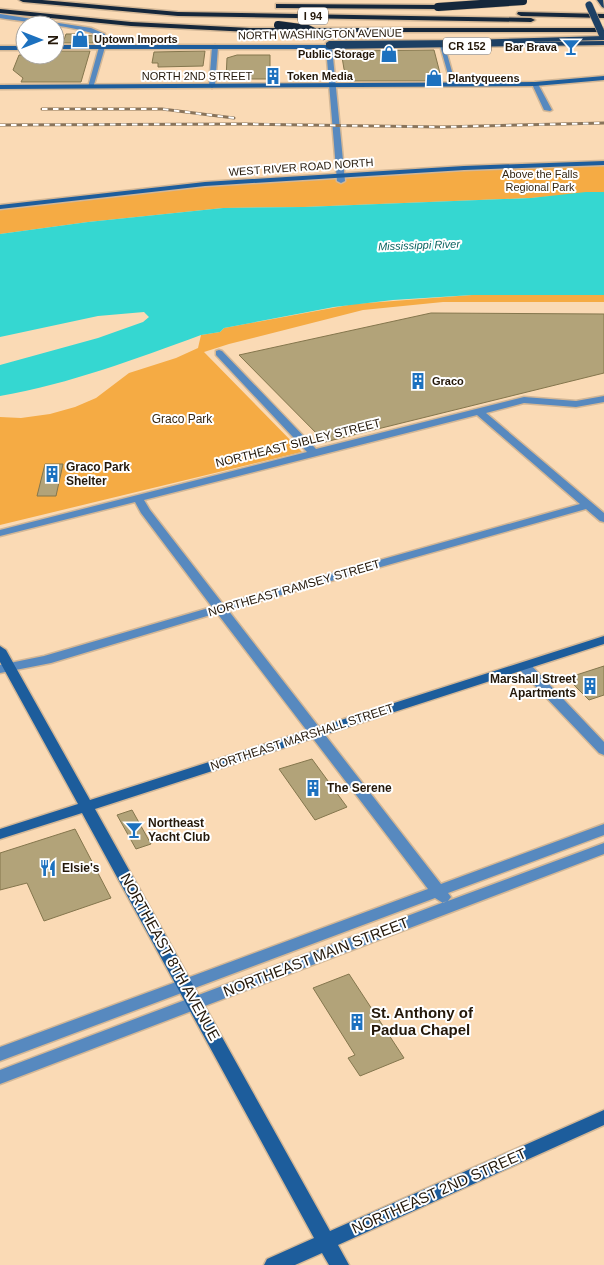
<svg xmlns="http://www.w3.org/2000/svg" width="604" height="1265" viewBox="0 0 604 1265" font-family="Helvetica,sans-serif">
	<rect width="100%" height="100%" fill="#fadab5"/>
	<path fill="#f5ab44" d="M604 160V192L531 198 304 207 223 208 88 222 0 234V205L222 180 463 166 586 163Z
		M472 295H604V302H443L363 310 229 344 204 352 302 452 0 525V417L21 418 50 414 75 407 96 398 129 373 176 358 198 348 201 335 220 332 224 328 354 304Z"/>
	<path fill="#35d7d1" d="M586 192H604V295H472L393 300 334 307 224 328 220 332 201 335C133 360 72 383 0 396V365L98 338 143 322 149 317 144 312 98 316 0 337V234L88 222 223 208 304 207 531 198Z"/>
	<path fill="#b2a379" stroke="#84764d" d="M66 34H81V35L95 36 93 43H63Z
		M434 50 442 81H350L344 69 341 51Z
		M60 51H90L81 82H21L23 78 13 70 19 55H55V52Z
		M205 51 203 66 158 67V63H152L154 52Z
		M237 55H270V79H226L227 58Z
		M431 313 604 314V373L325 442 239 355Z
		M45 464H63L56 496H37Z
		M604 666V695L589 700 567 678Z
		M312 759 347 807 315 820 279 769Z
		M132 810 151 844 136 849 117 815Z
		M75 829 111 898 44 921 27 883 0 890V853Z
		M349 974 404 1058 360 1076 348 1058 355 1055 313 988Z"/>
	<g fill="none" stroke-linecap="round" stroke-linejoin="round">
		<g stroke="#d3b796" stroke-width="3">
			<path id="street" d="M0 14 91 28 105 34V47L93 88 88 87 99 47 100 36C73 25 31 23 0 18Z
				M439 42 444 43 456 86 451 85Z
				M215 45 218 47 215 86 212 88 209 86 212 47Z
				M329 45 332 47 345 181 341 183 337 181 326 47Z
				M535 82 538 84 552 110 550 111 544 110 532 84Z
				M219 350 222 351 316 449 524 397 576 401 604 396V402L576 407 524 403 486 413 604 513V522L600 521 586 509 228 610 441 884 604 824V835L448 893 451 897 448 901 604 843V854L0 1084V1070L447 901 443 903 435 898 0 1061V1047L428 889 217 613 51 663 0 673V665L44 656 212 607 141 513 135 502 0 536V530L307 452 216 355V351ZM477 415 580 504 223 604 150 510 144 500Z
				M524 662 529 663 604 742V755L599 753 519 669 518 666Z"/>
		</g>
		<g stroke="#d3b796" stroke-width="3">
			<path id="secondary" d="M55 45H329L332 47 329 49H55Z
				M0 46H25V50H0Z
				M604 76V80L535 86 0 89V85L535 82Z
				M604 161V165L464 170 205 186 0 209V205L205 182 464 166Z
				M604 636V644L95 809 330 1231 604 1110V1125L338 1245 349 1265H329L322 1253 295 1265H264L267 1259 314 1238 82 813 0 839V829L78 804 0 662V646L6 650 90 800Z"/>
		</g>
		<g stroke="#d3b796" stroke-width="3">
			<path id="primary" d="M597 0H603L604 8 602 7Z
				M604 36V40L524 42 604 41V45L329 49 326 47V43L329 41 470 40Z"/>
		</g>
		<g stroke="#d3b796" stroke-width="3">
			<path id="highway" d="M19 0H42L178 12 531 18 535 20 531 22 178 16 23 2Z
				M276 4 438 5 442 7 438 9 279 8H276Z
				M0 9 131 22 250 28H604V32H250L131 26 0 13Z
				M518 12 604 14V18L521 16 517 14Z"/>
		</g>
		<use href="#street" fill="#5789bf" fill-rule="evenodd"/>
		<use href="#secondary" fill="#1d5d9c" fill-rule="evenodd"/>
		<use href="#primary" fill="#1d4064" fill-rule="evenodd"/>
		<use href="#highway" fill="#15273b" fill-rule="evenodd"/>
		<g stroke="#89745b" stroke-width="3">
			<path id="rail" d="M42 109H162L234 118
				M0 125 245 124 442 127 604 123"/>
		</g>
		<use href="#rail" stroke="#fff" stroke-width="2" stroke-dasharray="5.5" stroke-linecap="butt"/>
		<g stroke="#d3b796" stroke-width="8" stroke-linecap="butt">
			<path id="primary-bridge" d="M589 5 602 34"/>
		</g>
		<g stroke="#d3b796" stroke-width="9" stroke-linecap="butt">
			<path id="highway-bridge" d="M438 7 523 1
				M278 25 308 29 323 36"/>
		</g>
		<use href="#primary-bridge" stroke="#1d4064" stroke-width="7"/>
		<use href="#highway-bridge" stroke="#15273b" stroke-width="8"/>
	</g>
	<defs>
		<g id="shop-bare" transform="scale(1.35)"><path d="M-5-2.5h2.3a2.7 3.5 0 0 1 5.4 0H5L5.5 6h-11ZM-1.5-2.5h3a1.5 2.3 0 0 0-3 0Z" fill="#1c71bf" stroke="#fff" stroke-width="2.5" paint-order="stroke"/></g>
		<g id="bar-bare" transform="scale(1.35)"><path d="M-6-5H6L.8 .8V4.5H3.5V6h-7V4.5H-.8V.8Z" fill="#1c71bf" stroke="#fff" stroke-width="2.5" paint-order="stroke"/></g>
		<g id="building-bare" transform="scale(1.35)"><path d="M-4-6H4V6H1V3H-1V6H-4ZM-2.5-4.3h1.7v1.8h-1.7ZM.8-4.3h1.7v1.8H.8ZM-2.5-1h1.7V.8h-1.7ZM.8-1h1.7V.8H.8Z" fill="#1c71bf" stroke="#fff" stroke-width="2.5" paint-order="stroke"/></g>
		<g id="restaurant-bare" transform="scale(1.35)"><path d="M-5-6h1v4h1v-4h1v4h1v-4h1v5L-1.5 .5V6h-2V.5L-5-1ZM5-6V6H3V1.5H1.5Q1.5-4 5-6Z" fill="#1c71bf" stroke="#fff" stroke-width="2.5" paint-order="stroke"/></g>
	</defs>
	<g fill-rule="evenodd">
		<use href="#shop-bare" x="80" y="39"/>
		<use href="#bar-bare" x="571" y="47"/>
		<use href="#shop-bare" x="389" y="54"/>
		<use href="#building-bare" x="273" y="76"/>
		<use href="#shop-bare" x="434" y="78"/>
		<use href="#building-bare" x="418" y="381"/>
		<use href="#building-bare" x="52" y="474"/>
		<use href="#building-bare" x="590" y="686"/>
		<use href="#building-bare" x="313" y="788"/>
		<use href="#bar-bare" x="134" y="830"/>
		<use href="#restaurant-bare" x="48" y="868"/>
		<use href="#building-bare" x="357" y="1022"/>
	</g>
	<g text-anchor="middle" stroke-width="4" stroke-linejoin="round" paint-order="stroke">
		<g fill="#fff" stroke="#665d54" stroke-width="1">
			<rect x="298" y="7.5" width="30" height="17" rx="4"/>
			<rect x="443" y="37.5" width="48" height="17" rx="4"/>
		</g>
		<g font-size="11" font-weight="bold" fill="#24180a">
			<text x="313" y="20">I 94</text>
			<text x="467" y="50">CR 152</text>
		</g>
		<g font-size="11" fill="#24180a" stroke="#fff">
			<text transform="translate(320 34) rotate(-1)" y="4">NORTH WASHINGTON AVENUE</text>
			<text x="197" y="80">NORTH 2ND STREET</text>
			<text transform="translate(301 167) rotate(-4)" y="4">WEST RIVER ROAD NORTH</text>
		</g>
		<g font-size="11" font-weight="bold" fill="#24180a" stroke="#fff" text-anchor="start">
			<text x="94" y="43">Uptown Imports</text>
			<text x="557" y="51" text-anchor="end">Bar Brava</text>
			<text x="375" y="58" text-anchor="end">Public Storage</text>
			<text x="287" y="80">Token Media</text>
			<text x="448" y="82">Plantyqueens</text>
			<text x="432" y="385">Graco</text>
		</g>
		<g font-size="11" fill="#352613" stroke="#fff">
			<text x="540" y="178">Above the Falls<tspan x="540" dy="13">Regional Park</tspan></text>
		</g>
		<g font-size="11" font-style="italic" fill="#0d6562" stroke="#fff">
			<text transform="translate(419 245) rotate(-2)" y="4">Mississippi River</text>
		</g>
		<g font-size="12" fill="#352613" stroke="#fff">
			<text x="182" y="423">Graco Park</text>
		</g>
		<g font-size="12" fill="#24180a" stroke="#fff">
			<text transform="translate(298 443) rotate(-14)" y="4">NORTHEAST SIBLEY STREET</text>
			<text transform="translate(294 588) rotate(-16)" y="4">NORTHEAST RAMSEY STREET</text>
			<text transform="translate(302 737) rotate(-18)" y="4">NORTHEAST MARSHALL STREET</text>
		</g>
		<g font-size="12" font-weight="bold" fill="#24180a" stroke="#fff" text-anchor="start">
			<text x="66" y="471">Graco Park<tspan x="66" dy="14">Shelter</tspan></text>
			<text x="576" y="683" text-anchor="end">Marshall Street<tspan x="576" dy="14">Apartments</tspan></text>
			<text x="327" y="792">The Serene</text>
			<text x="148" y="827">Northeast<tspan x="148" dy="14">Yacht Club</tspan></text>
			<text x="62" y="872">Elsie's</text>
		</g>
		<g font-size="15" fill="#24180a" stroke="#fff">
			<text transform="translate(170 957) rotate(61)" y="5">NORTHEAST 8TH AVENUE</text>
			<text transform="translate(316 957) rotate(-21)" y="5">NORTHEAST MAIN STREET</text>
			<text transform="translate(439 1191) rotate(-24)" y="5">NORTHEAST 2ND STREET</text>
		</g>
		<g font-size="15" font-weight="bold" fill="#24180a" stroke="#fff" text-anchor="start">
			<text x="371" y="1018">St. Anthony of<tspan x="371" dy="17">Padua Chapel</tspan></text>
		</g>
	</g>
	<g transform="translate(40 40) rotate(90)"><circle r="24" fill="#ffffff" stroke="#a7a39d"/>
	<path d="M0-4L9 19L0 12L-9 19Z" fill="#1c71bf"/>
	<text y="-8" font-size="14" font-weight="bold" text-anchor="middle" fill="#24180a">N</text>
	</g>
</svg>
